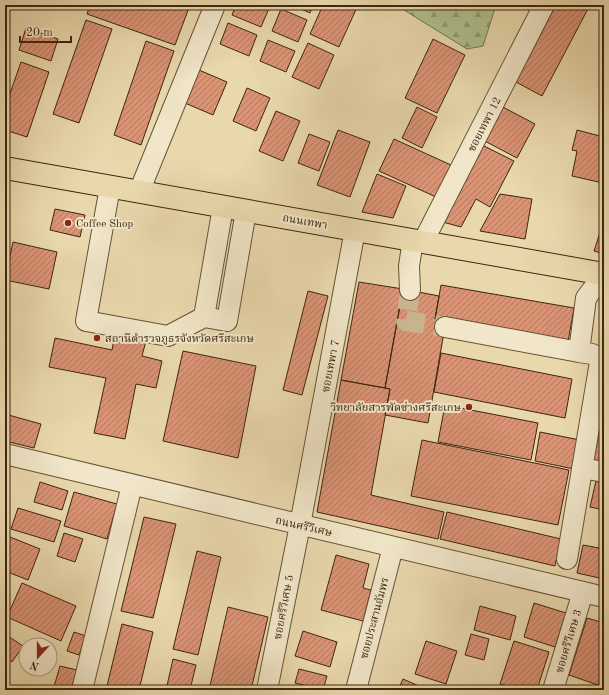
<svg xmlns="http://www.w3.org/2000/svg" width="609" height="695" viewBox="0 0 609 695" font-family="'Old Standard TT','Noto Serif Thai',serif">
	<defs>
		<pattern id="forest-firs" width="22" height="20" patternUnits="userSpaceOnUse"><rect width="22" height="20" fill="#b0c08e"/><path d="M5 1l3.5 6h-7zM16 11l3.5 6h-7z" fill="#909c72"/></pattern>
		<pattern id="building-hatch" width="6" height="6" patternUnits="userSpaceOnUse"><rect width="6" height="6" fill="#d99476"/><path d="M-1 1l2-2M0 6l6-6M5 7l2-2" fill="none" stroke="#b1795f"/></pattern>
	</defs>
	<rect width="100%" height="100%" fill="#e9d8ac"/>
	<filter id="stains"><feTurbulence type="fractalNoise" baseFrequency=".005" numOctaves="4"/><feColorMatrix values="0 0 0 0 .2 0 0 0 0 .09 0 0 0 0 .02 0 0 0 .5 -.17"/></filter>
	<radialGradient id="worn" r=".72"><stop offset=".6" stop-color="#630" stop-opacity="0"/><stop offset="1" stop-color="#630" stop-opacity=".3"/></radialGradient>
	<path fill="url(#forest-firs)" stroke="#76734e" d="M396 5H496L483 46 467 49Z"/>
	<path fill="url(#building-hatch)" stroke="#3d260f" d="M90 5H190L175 45 87 14Z
		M236 5H268L270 6 261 27 232 15Z
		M292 5H313L310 13Z
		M323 5H358L339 47 310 34Z
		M556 5H590L542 96 516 82Z
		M281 9 307 20 298 42 272 31Z
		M86 20 112 29 79 123 53 114Z
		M228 23 257 35 249 56 220 44Z
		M26 28 58 39 51 61 19 50Z
		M433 39 465 55 437 113 405 98Z
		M268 40 295 51 286 72 260 61Z
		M146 41 174 51 141 145 114 135Z
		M308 43 334 55 319 89 292 77Z
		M21 62 49 72 27 137 5 130V108Z
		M199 70 227 82 213 115 185 103Z
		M247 88 270 98 256 131 233 121Z
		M499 105 535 124 517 158 481 139Z
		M417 107 437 117 422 148 402 138Z
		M276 111 300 121 283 161 259 151Z
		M338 130 370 142 350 197 317 185Z
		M577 130 604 137 603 183 572 176 577 151 572 150Z
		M309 134 330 142 319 171 298 163Z
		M394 139 451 165 436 197 379 171Z
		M480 144 514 161 490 207 476 199 461 227 439 221Z
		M377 174 406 186 393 218 362 212Z
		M500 194 532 199 525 239 480 231Z
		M55 209 85 215 80 237 50 230Z
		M604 220V254L594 251Z
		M13 242 57 252 49 289 5 280Z
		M359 282 403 289 385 388 341 380Z
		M441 285 574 308 568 342 435 319Z
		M403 289 439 296 435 319 446 321 428 423 385 415 390 389 385 388Z
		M308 291 328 296 302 395 283 390Z
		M115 334 146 341 142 356 162 361 156 388 136 384 125 439 94 433 106 378 49 367 55 338 112 350Z
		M183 351 256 366 238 458 163 441Z
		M441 353 572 379 565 418 434 392Z
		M341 380 390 389 371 495 444 512 438 539 317 512Z
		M604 388V468L590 465Z
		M445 405 538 423 531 460 438 442Z
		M5 414 41 424 34 448 5 441Z
		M540 432 580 440 574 469 535 461Z
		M422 440 569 470 558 525 411 496Z
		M596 481 604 483V510L590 507Z
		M40 482 68 491 62 510 34 502Z
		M74 492 117 504 107 539 64 526Z
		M18 508 61 521 54 542 11 529Z
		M447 512 561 539 555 566 440 539Z
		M144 517 176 524 153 618 121 611Z
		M64 533 83 539 75 562 57 556Z
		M10 537 40 549 28 580 5 571V551Z
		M583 545 604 549V579L577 573Z
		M197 551 221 557 198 655 173 649Z
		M336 555 369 564 363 588 371 590 363 621 321 610Z
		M22 583 76 606 61 641 7 617Z
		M534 603 566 613 555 647 524 637Z
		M480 606 516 616 510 640 474 630Z
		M228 607 268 617 251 690H209Z
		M587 618 604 623V666L598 685 569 675Z
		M122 624 153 632 139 690H106Z
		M303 631 337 642 330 667 295 656Z
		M74 632 86 636 79 655 67 651Z
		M5 634 23 646 12 662 5 657Z
		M471 634 489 639 484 660 465 655Z
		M426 641 457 651 446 684 415 674Z
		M514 641 549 652 537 690H521L500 684Z
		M173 659 196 665 190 690H166Z
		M60 666 77 670 71 690H53Z
		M299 669 327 676 323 690 295 683Z
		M403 679 428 690H398Z
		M456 685 467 690H454Z"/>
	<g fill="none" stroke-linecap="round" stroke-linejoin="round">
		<path stroke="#c7b48d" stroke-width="20" stroke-dasharray="20 10" stroke-linecap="butt" d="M410 290 406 321 445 327"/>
		<g stroke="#685236" stroke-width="22">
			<path id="minor" d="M110 187 86 321 168 336 204 317
				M139 192 215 5
				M223 207 204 317 227 321 246 211
				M423 242 544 5
				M410 290 409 266 413 240
				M445 327 579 352
				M592 354 579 352 586 298 604 274
				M5 454 604 597
				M582 468 604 472
				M567 559 601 356
				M82 690 132 485
				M267 690 300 525 355 230
				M356 690 393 547
				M553 690 583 592"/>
		</g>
		<g stroke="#3d260f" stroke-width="24">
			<path id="major" d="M5 168 604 274"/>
		</g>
		<use href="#minor" stroke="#f1e6c9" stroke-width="20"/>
		<use href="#major" stroke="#e9d8ac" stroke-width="22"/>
	</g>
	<g fill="#8f2418" stroke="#f1e6c9" stroke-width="1.5">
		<circle cx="68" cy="223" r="4"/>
		<circle cx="97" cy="338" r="4"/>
		<circle cx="469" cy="407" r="4"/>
	</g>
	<g text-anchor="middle" stroke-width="4" stroke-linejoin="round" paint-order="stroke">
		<g font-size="11" fill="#3d260f" stroke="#f1e6c9">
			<text transform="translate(484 124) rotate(-63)" y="4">ซอยเทพา 12</text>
			<text transform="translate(305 221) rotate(10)" y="4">ถนนเทพา</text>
			<text transform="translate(330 366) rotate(-79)" y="4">ซอยเทพา 7</text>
			<text transform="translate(304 526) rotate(13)" y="4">ถนนศรีวิเศษ</text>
			<text transform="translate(283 607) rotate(-79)" y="4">ซอยศรีวิเศษ 5</text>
			<text transform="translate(374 618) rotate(-75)" y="4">ซอยประสานอัมพร</text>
			<text transform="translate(568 641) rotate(-73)" y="4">ซอยศรีวิเศษ 3</text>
		</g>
		<g font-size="11" fill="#3d260f" stroke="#f1e6c9" text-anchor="start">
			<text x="76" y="227">Coffee Shop</text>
			<text x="105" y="342">สถานีตำรวจภูธรจังหวัดศรีสะเกษ</text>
			<text x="461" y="411" text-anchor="end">วิทยาลัยสารพัดช่างศรีสะเกษ</text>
		</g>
	</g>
	<rect width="609" height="695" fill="none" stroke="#e9d8ac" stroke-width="20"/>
	<rect x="6" y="6" width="597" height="683" fill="none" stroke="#3d260f" stroke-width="2"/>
	<rect x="10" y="10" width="589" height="675" fill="none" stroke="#3d260f"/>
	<g transform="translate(38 657) rotate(201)"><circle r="19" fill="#f1e6c9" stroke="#a9997f"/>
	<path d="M0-3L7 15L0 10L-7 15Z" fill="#8f2418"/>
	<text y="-6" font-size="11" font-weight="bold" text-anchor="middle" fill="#3d260f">N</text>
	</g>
	<path d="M20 36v6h51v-6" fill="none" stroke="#3d260f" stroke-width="2"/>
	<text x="26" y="36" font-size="12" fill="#3d260f" stroke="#f1e6c9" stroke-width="3" paint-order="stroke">20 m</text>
	<rect width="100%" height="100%" filter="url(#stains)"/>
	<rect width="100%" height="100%" fill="url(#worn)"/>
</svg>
